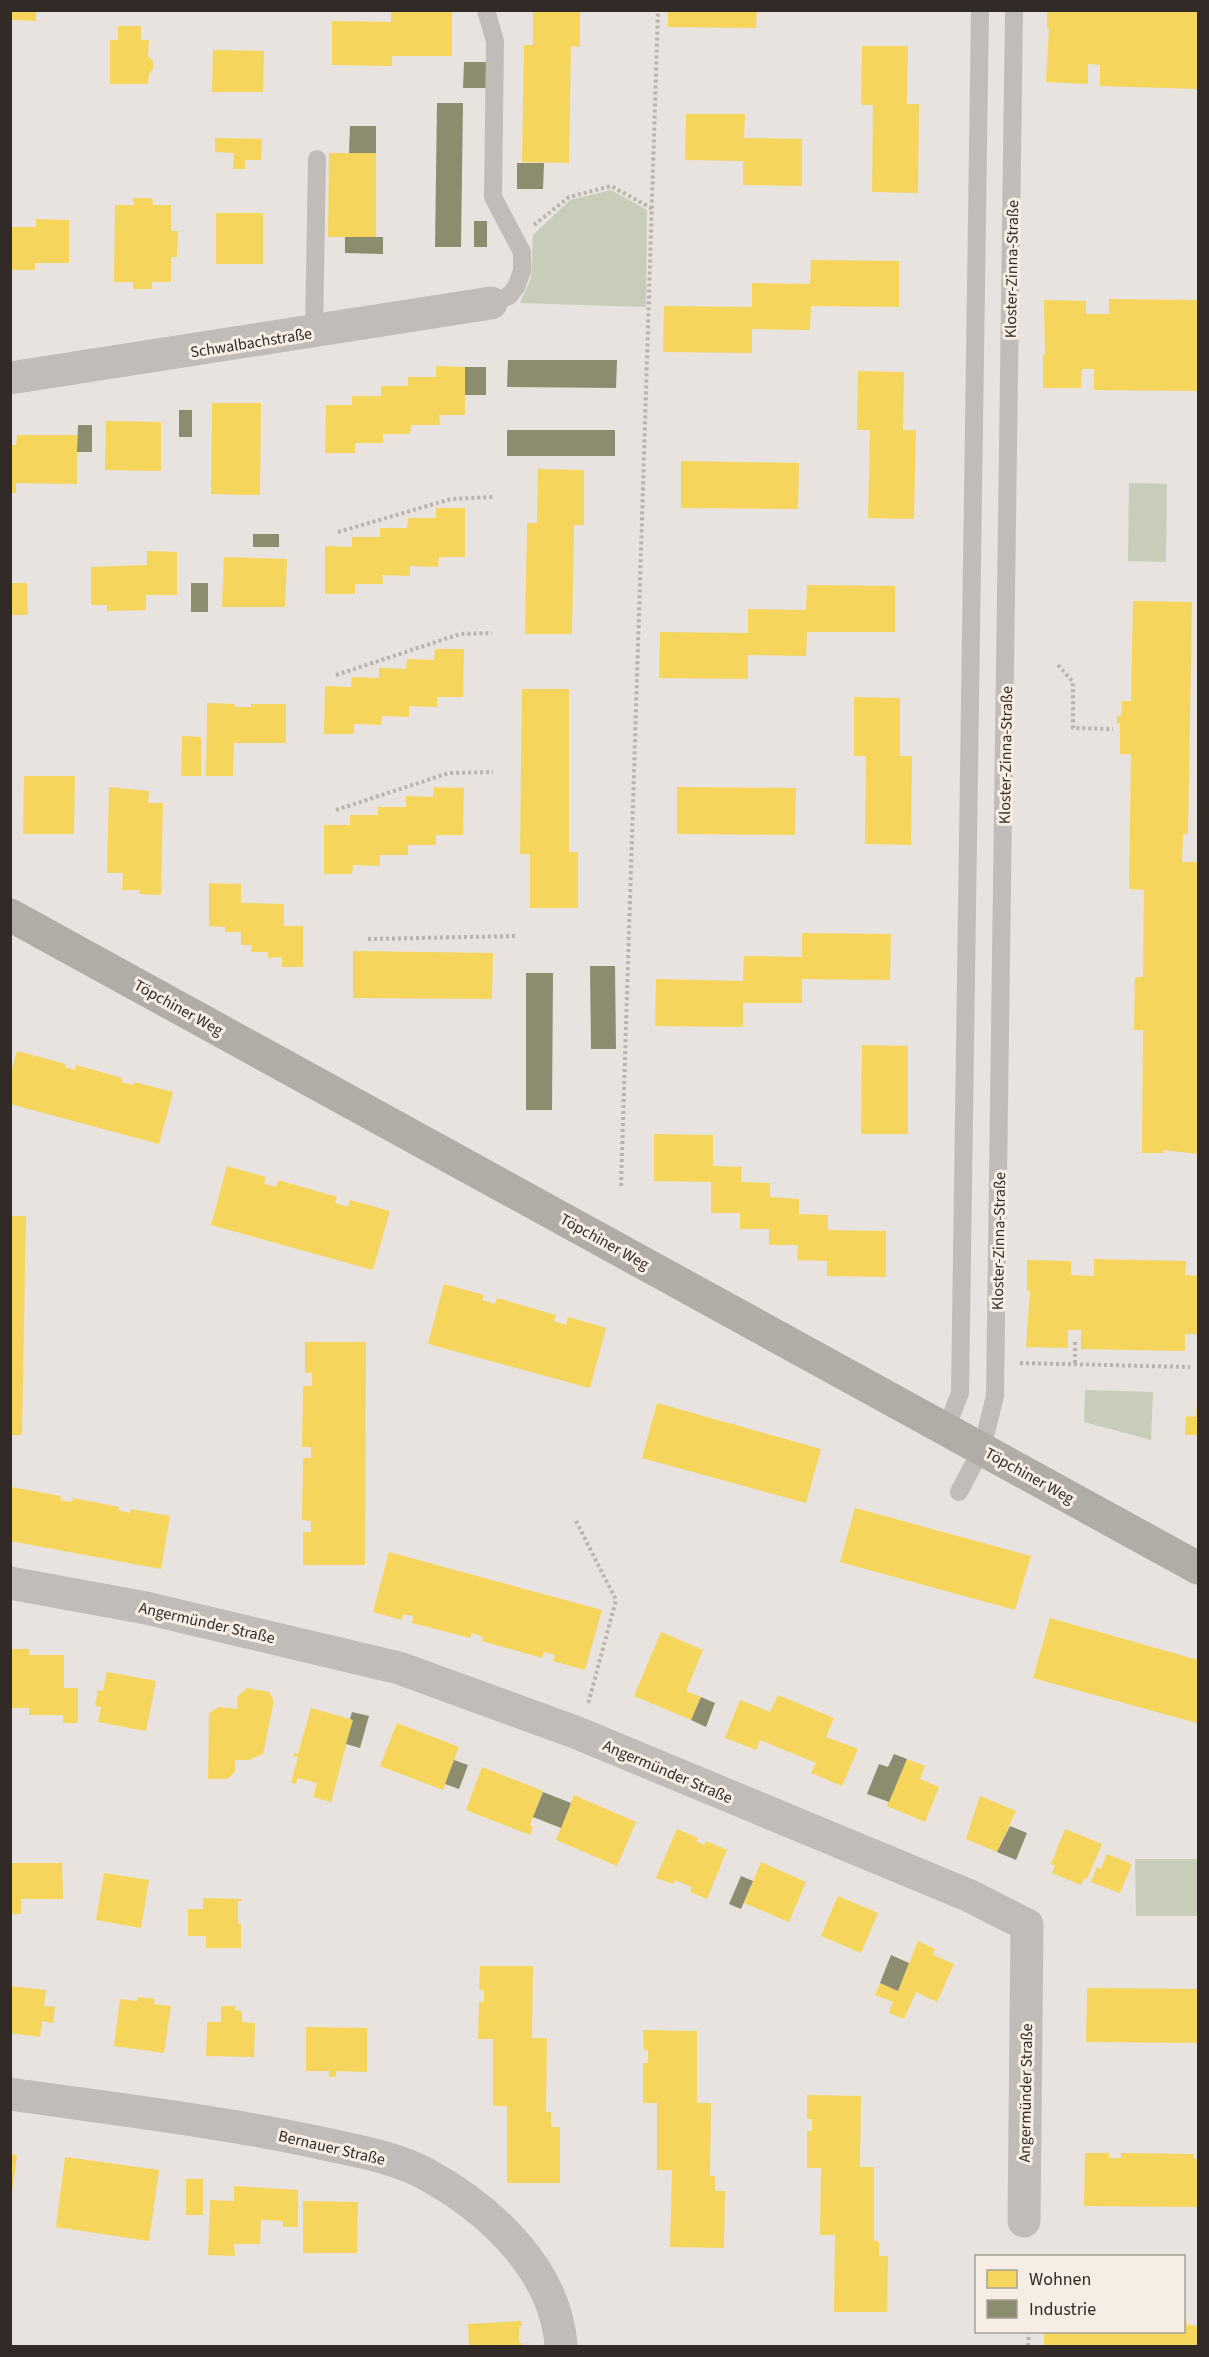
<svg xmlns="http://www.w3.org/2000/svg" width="1209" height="2357" viewBox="0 0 1209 2357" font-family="'Source Sans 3',sans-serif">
	<rect width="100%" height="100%" fill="#e8e3de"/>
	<path fill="#c8ccb9" d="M611 190 647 210 646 307 520 303 531 278 533 235 570 200Z
		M1129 483 1167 484 1166 562 1128 561Z
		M1085 1390 1153 1392 1151 1440 1084 1422Z
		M1135 1859H1198V1916H1136Z"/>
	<path fill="#f6d55c" d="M10 10H36V21L10 20Z
		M533 10H580V47L571 46 569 163 522 162 524 45H533Z
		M668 10H757L756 28 668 27Z
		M1047 10H1198V89L1100 86V65L1088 64V84L1046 82 1049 28H1047Z
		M391 12H452V56H392V66L332 65V21L391 22Z
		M118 26H141V40H149L148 56 153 61V69L149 74 148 84H110V40H118Z
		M862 46H908L907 104H919L918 193 872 192 873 105H861Z
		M213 50 264 51 263 92H212Z
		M686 114H745L744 138 802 139V186L743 185V161L685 160Z
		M215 138 262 139 261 160H245V169H233L234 153 215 152Z
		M329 153H376V237H328Z
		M133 198H152L153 205H171V231H178L177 257H171V282H152V289H133V282H114L115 205H134Z
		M216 213H263V264H216Z
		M36 219 69 220V263H35V270H10V227H36Z
		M811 260 899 261V307L811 306 810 330 752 329V353L663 352 664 306 752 307V283L810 284Z
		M1109 299 1198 300V391L1094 390V369H1082L1081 388H1043V355L1045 354 1044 300 1086 301V314H1109Z
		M436 366 465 367V415H439L440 425H411L410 434H383V443H355V453H325L326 405H352V396H381V386H408V377H436Z
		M858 371 904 372 903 430H916L914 519 868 518 870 430H857Z
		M212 403H261L260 495 211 494Z
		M106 421 161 422V471L105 470Z
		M17 435H77V484L16 483V493H10V445H16Z
		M681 461 799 463 798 509 681 508Z
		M538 469 584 470V525H574L572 634H525L527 523H537Z
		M436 508H465V557H439L438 567 410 566V576L382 575 383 584H355V594H325V546L352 547V537H380V528H407L408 518H436Z
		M147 551 177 552V595H146V610L107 611V605H91V567L147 565Z
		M224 557 287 559 285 607H222Z
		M10 583H27L28 615H10Z
		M807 585 895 586V632H807L806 656 748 655V679L659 678 660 632 748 633V609L806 610Z
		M1133 601 1192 602 1188 834H1183L1182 862H1198V1154L1163 1150 1164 1153H1142L1143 1030H1134L1135 977H1143L1144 890 1129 889 1131 754H1120V724H1117V716H1121L1122 701H1131Z
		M435 649H464L463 697H437V707L409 706V717L382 716 381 725 354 724V734H324L325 686 351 687 352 677 379 678V668L406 669 407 659 434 660Z
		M522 689H569V852H578V908H530V854H520Z
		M854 697 900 698V756H912L911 845 865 844 866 756H854Z
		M207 703 235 704 234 707H251V704H286V743H234L233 776H206Z
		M182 736 201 737V776H181Z
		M24 776H75L74 834H23Z
		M109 787 149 791 148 803H163L161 895 139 894 140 890H122L123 873H107Z
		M434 787 464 788 463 835H436V845H408V855H380V866L353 865 352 874H324V825H350V815H378V807H406V796L433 797Z
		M677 787 796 788 795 835 677 834Z
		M209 883 241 884V903L284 904V926H303V967H282V957L268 958V952H251L252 945H241V932H225V927L209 926Z
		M802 933 891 934 890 980 802 979V1003H743V1027L655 1026 656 979 743 981 744 956 802 957Z
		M353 951 493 953 492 999 353 998Z
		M862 1045 908 1046V1134H861Z
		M17 1051 66 1064 65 1067 75 1070 76 1065 122 1078 121 1082 133 1085 134 1082 173 1092 159 1144 10 1104V1075Z
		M654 1134 713 1135V1166L742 1167 741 1182 770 1183V1197L799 1199V1214L828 1215V1230L886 1231V1277L827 1276V1261L797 1260 798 1245H769V1229H740V1213H711V1182L654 1181Z
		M227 1166 266 1177 264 1184 276 1187 278 1180 337 1197 335 1203 348 1207 350 1200 390 1211 373 1270 211 1225Z
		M10 1216H26L22 1435H10Z
		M1094 1259 1186 1261 1185 1275 1198 1276V1334H1185V1351L1081 1349V1330H1068V1348L1026 1347 1030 1291 1027 1290V1260L1071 1261V1275L1094 1276Z
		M444 1284 484 1295 482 1300 495 1304 497 1298 556 1315 554 1321 566 1325 568 1317 606 1328 590 1388 428 1344Z
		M305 1342H366L365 1565H303V1532H311V1521L302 1520 303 1458H311V1447H302L303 1386H312V1373H305Z
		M1197 1402 1198 1435H1185L1186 1416 1196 1417Z
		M657 1403 821 1449 806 1503 642 1458Z
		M12 1487 61 1496 60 1500 72 1502 73 1498 119 1507 118 1510 130 1513 131 1509 170 1516 161 1569 10 1541Z
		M855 1508 1031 1556 1015 1610 840 1562Z
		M389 1552 602 1610 585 1670 553 1661 555 1655 544 1652 542 1658 482 1641 483 1637 472 1633 470 1638 412 1623 413 1616 403 1614 402 1620 373 1612Z
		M1050 1618 1198 1660 1197 1723 1033 1678Z
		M661 1632 703 1650 686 1691 701 1697 691 1720 634 1696Z
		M10 1649H29V1655H64V1688H78V1723H63V1715H29V1708H10Z
		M107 1672 156 1681 146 1731 98 1722 101 1707 95 1706 98 1690 103 1691Z
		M247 1688 269 1692 274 1701 263 1754 249 1760H235V1772L227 1779H208L209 1713 219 1707 237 1709 238 1696Z
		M778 1695 834 1718 826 1737 858 1749 842 1786 811 1773 816 1763 760 1740 756 1750 725 1738 740 1700 770 1712Z
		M311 1708 353 1720 331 1802 313 1797 317 1783 297 1778 296 1784 291 1783 298 1757 294 1756V1753L298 1754Z
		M397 1723 459 1747 443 1790 380 1766Z
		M907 1759 925 1766 920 1779 939 1787 925 1822 887 1806Z
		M482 1767 543 1791 530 1825 533 1827 530 1835 466 1810Z
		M574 1795 636 1822 617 1866 556 1840Z
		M980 1796 1016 1811 997 1852 966 1839Z
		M677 1829 698 1838 696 1841 704 1845 706 1841 727 1850 707 1899 690 1892 692 1887 675 1880 673 1884 656 1878Z
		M1065 1829 1102 1844 1087 1879 1084 1878 1081 1885 1052 1873 1055 1866 1051 1864Z
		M1107 1854 1132 1864 1120 1893 1091 1882 1097 1867 1101 1869Z
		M761 1862 806 1882 789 1922 744 1903Z
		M10 1863H62L63 1899H21V1914H10Z
		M104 1873 149 1880 141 1928 96 1920Z
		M838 1896 878 1913 861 1953 821 1936Z
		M203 1898 242 1899V1901H238V1923L241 1924V1948H206V1936H188V1909H203Z
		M918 1941 935 1949 933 1955 954 1964 937 2002 916 1992 904 2019 889 2013 893 2002 875 1995 880 1983 898 1991Z
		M480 1966H533L532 2038H547L546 2112H551V2127H560V2183H507V2106H493V2039H478L479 2002H484V1990H479Z
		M10 1986 46 1990 44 2006 55 2007 53 2023 42 2021 40 2037 10 2033Z
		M1087 1988 1198 1989V2043L1086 2042Z
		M138 1997 155 1999 154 2004 171 2006 164 2053 114 2046 120 1999 137 2001Z
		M221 2006H236L235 2010 242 2011V2022L255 2023 254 2057 206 2056 207 2022H221Z
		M306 2027 367 2028V2072L336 2071V2077H329V2071H306Z
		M643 2030 697 2031V2103H711L710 2176H715V2191H725L724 2248 670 2247 672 2170H657V2103H643V2063H648V2050H644Z
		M807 2095 861 2096 860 2167H874V2241H879V2256H888L887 2312H834L835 2235H820L821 2168H807V2131H812V2119H807Z
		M1085 2153H1109V2158H1121V2153L1194 2154V2159H1198V2207L1084 2206Z
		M10 2154 17 2155 12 2192H10Z
		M65 2157 159 2170 149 2241 56 2227Z
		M186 2179H203V2215H186Z
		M234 2186 298 2190V2227H283V2221L261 2220 260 2244H234L235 2256 208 2255 210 2200 234 2201Z
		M303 2201 358 2202 357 2253H303Z
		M1184 2318H1186L1187 2325 1198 2326V2346H1044V2332H1184Z
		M522 2321V2326H519V2343H522V2346H469L468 2324Z"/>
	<path fill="#8c8c6e" d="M464 62H489V88H463Z
		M437 103H463L461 247H435Z
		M350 126H376V153H349Z
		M517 163H544L543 189H517Z
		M474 221H487V247H474Z
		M345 237H383V254L345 253Z
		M508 360H617L616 388 507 387Z
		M465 367H486V395H465Z
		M179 410H192V437H179Z
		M78 425H92V452H77Z
		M507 430H615V456H507Z
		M253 534H279V547H253Z
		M191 583H208V612H191Z
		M590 966H615L616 1049H591Z
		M526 973H553L552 1110H526Z
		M701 1697 715 1703 706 1727 691 1720Z
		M352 1712 369 1716 360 1748 346 1744 353 1720 350 1719Z
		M894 1754 907 1759 889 1802 867 1794 879 1764 888 1767Z
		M454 1760 468 1765 459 1789 445 1784Z
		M543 1792 571 1803 561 1828 533 1817Z
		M1010 1826 1027 1833 1016 1860 997 1852Z
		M741 1876 753 1881 741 1909 729 1904Z
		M891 1955 909 1963 898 1991 880 1983Z"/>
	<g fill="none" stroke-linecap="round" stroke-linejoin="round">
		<path stroke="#bab4af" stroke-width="4" stroke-dasharray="3 3" stroke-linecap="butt" d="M534 225 569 197 611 186 653 209
			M338 532 451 499 493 497
			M1058 665 1073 682V728L1113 729
			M336 675 460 634 492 633
			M336 810 449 773 493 772
			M368 939 516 936
			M621 1186 658 10
			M1075 1342V1364
			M1020 1363 1190 1367
			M576 1521 616 1600 588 1704
			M1028 2346 1029 2332"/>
		<path stroke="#c1bcb7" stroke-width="18" d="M486 10 495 41 493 197 522 252V271L516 287 509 296 491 303
			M314 332 317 159
			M946 1429 960 1393 980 10
			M959 1492 982 1448 995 1396 1014 10"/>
		<path stroke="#c1bcb7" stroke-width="33" d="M10 378 491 303
			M10 1583 146 1608 399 1668 575 1732 970 1896 1027 1925 1024 2221
			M10 2094C114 2109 219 2121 321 2143 355 2151 395 2157 426 2174 490 2209 556 2270 561 2346"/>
		<path stroke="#b2aca7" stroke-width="33" d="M10 915 1198 1568"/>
	</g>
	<g text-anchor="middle" stroke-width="6" stroke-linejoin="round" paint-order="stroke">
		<g font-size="16" fill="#312a26" stroke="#f6eee4">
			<text transform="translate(1011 269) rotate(-89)" y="6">Kloster-Zinna-Straße</text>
			<text transform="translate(251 342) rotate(-9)" y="6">Schwalbachstraße</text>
			<text transform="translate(1005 755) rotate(-89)" y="6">Kloster-Zinna-Straße</text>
			<text transform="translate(179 1007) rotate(29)" y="6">Töpchiner Weg</text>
			<text transform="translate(605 1241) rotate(29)" y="6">Töpchiner Weg</text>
			<text transform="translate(998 1241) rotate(-89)" y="6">Kloster-Zinna-Straße</text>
			<text transform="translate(1030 1475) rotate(29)" y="6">Töpchiner Weg</text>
			<text transform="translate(207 1622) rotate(13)" y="6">Angermünder Straße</text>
			<text transform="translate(668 1771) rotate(23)" y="6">Angermünder Straße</text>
			<text transform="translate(1025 2093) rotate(-89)" y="6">Angermünder Straße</text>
			<text transform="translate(332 2147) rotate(13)" y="6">Bernauer Straße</text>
		</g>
	</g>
	<rect width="1209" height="2357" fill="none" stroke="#312a26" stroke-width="24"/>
	<rect x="975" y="2255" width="210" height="78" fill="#f6eee4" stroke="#a7a098" stroke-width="1.5"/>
	<rect x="987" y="2270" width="30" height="18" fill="#f6d55c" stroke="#a7a098" stroke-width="1.5"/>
	<text x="1029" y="2285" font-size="18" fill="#312a26">Wohnen</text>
	<rect x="987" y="2300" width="30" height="18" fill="#8c8c6e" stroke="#a7a098" stroke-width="1.5"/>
	<text x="1029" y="2315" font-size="18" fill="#312a26">Industrie</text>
</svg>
